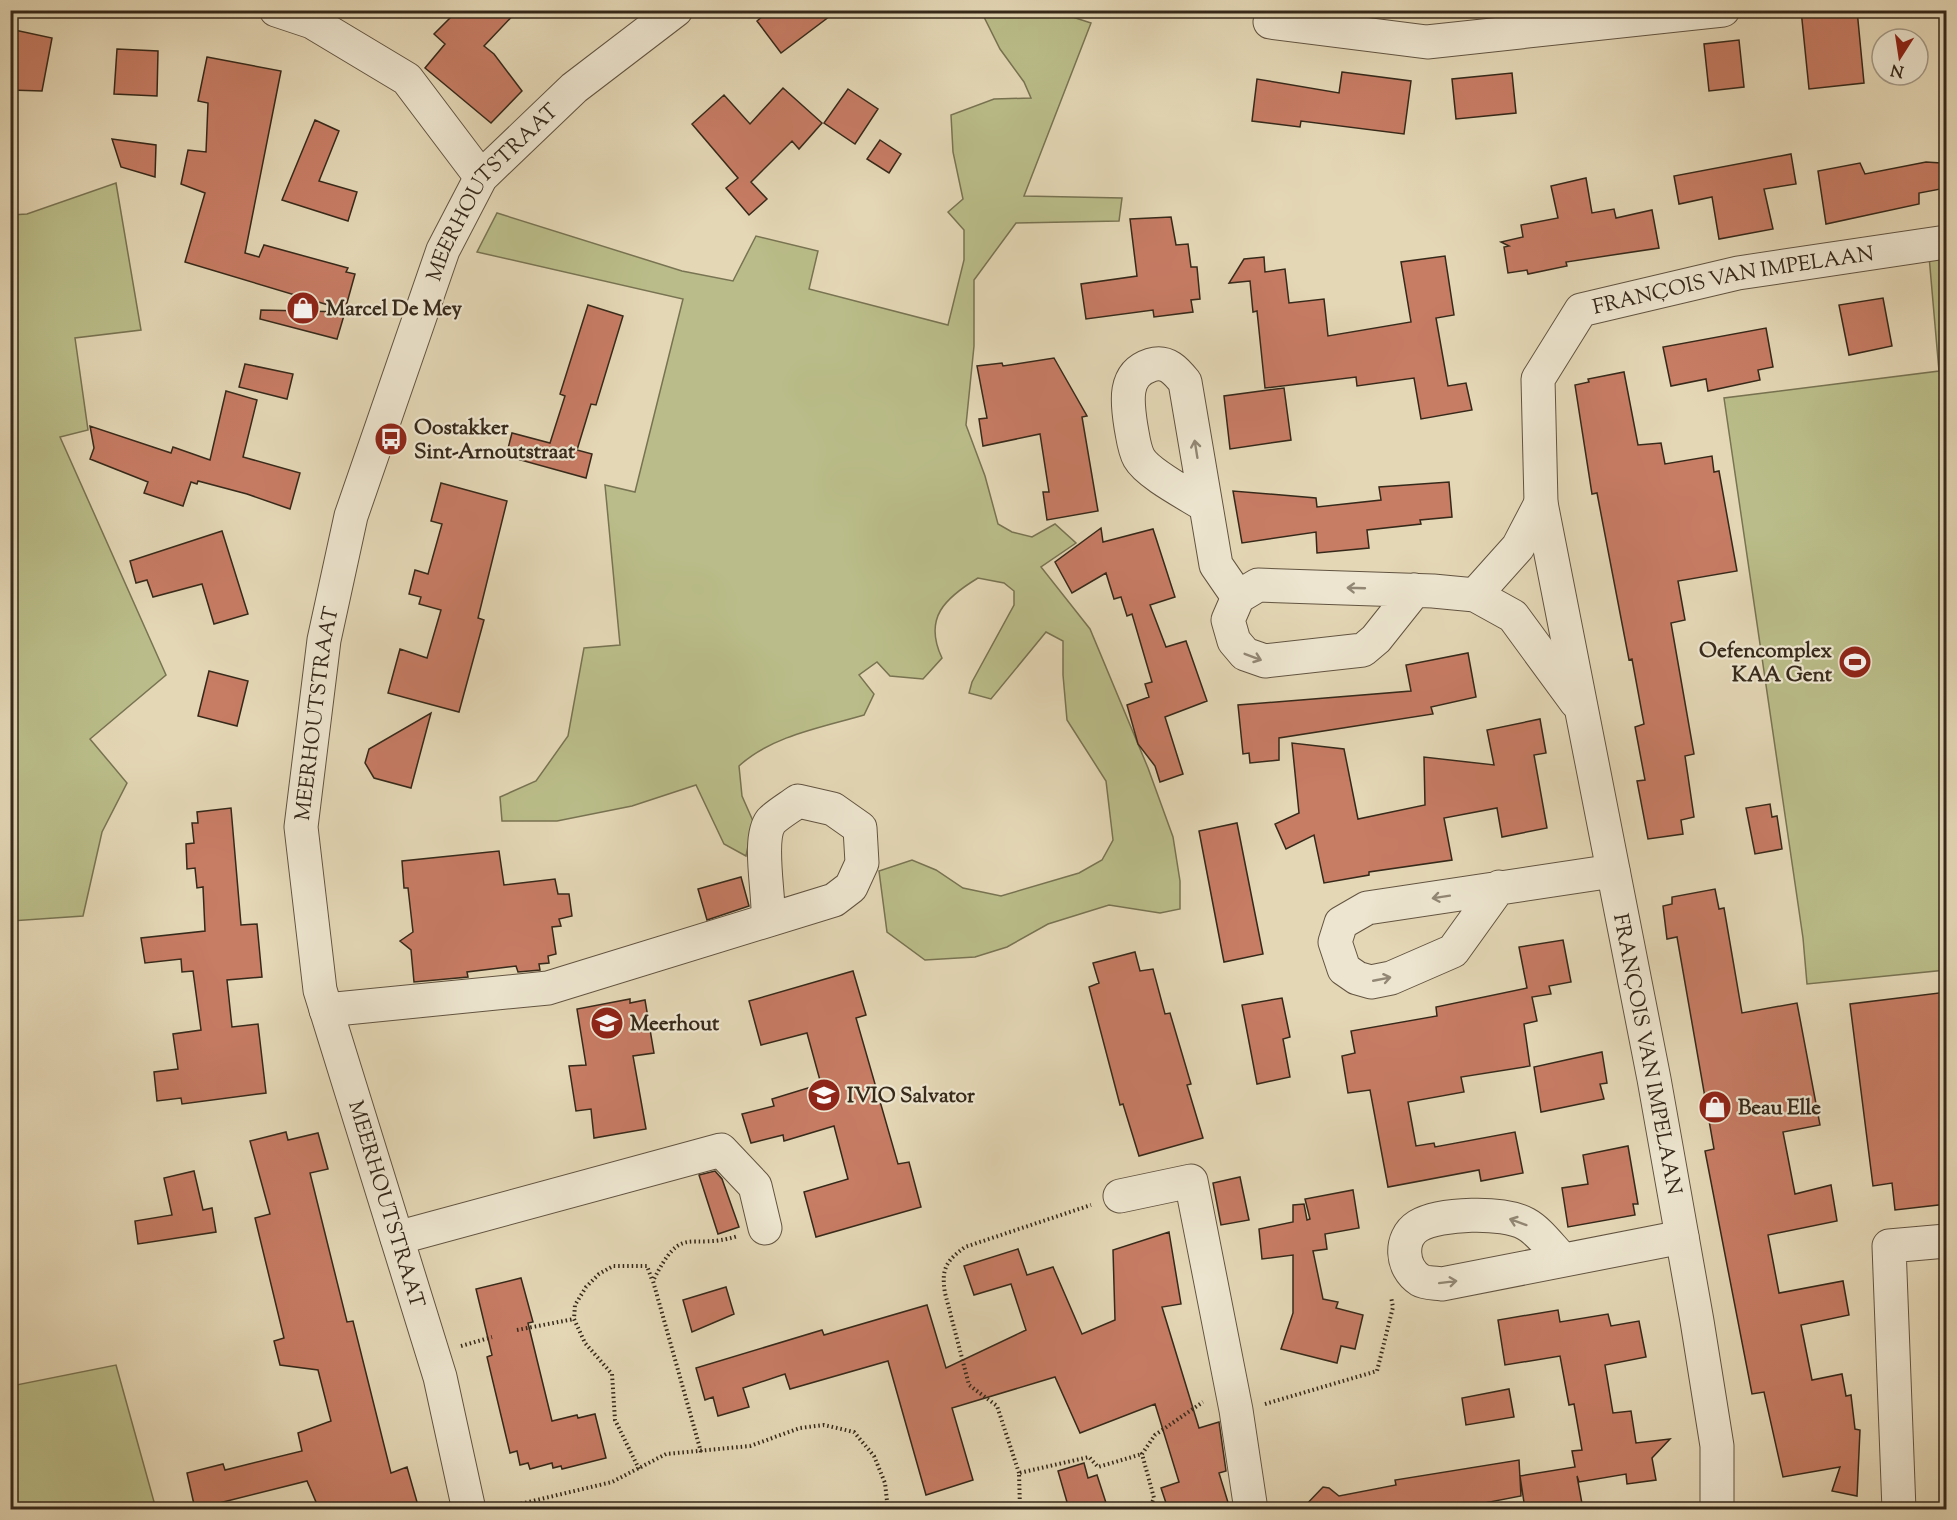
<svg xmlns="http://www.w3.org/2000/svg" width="1957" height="1520" viewBox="0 0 1957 1520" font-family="'Sorts Mill Goudy',serif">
	<rect width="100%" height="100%" fill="#e4d7b5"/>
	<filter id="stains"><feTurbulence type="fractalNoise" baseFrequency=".00333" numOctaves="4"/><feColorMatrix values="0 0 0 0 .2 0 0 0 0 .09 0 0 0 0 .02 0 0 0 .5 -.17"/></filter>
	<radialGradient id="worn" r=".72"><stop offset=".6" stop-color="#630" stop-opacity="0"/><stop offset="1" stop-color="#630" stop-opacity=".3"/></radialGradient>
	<path fill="#babd89" stroke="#787352" stroke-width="1.5" d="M981 11H1054L1091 23 1024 196 1122 198 1119 221 1016 223 974 280V346L966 425 985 476 998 524 1012 532 1032 537 1055 524 1076 543 1041 567 1090 629 1148 768 1173 837 1180 881V909L1160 913 1109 905 1048 924 1007 947 975 957 925 960 887 932 879 871 912 860 936 870 963 888 1001 896 1079 873 1102 860 1113 840 1106 781 1067 720 1063 675V641L1046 632 991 699 969 693 972 682 1014 605V591L1004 583 978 578C945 598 923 618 942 658L923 679 890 676 877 662 859 675 874 694 864 715C823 727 771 736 739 766L742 796 753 821 746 856 724 844 696 785 632 806 557 821H502L500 797 536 781 568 736 584 648 620 645 605 485 635 492 683 299 477 252 497 213 682 271 733 281 756 236 818 251 809 289 948 325 964 260V230L948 212 963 199 953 152 951 115 994 99 1031 98 1024 82 1000 49Z
		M116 183 141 330 75 338 88 430 60 437 166 675 90 739 127 783 102 832 83 916 11 921V215L27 214Z
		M1946 255V970L1807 984 1803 938 1724 398 1939 371 1929 256Z
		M116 1365 156 1509H11V1386Z"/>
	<path fill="#c77c64" stroke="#36291a" stroke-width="1.5" d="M458 10H518L484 46 494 54 522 91 491 123 425 68 445 44 434 34Z
		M770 10H838L781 53 757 21Z
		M1801 10H1857L1864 83 1809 89Z
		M10 29 52 38 42 91 10 90Z
		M1739 40 1744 87 1709 91 1704 44Z
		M117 49 158 51 157 96 114 94Z
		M207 57 281 71 245 253 259 257 264 245 348 268 346 272 355 274 345 310 185 262 205 193 181 184 188 150 206 152 208 103 198 101Z
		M1342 72 1411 81 1404 134 1301 121 1300 127 1252 121 1257 79 1339 93Z
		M1512 73 1516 113 1456 119 1452 79Z
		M783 88 822 123 799 149 792 141 751 182 767 199 749 215 726 188 738 178 692 124 724 95 750 124Z
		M848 89 878 109 855 144 824 123Z
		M315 120 339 131 319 181 357 192 348 221 282 200Z
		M112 139 156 145 155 177 121 167Z
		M880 140 901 154 889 173 867 159Z
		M1791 154 1796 184 1764 189 1773 229 1719 239 1712 197 1679 204 1674 176Z
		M1926 162 1941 163 1946 188 1919 193V204L1826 224 1818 171 1860 163 1865 174Z
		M1586 178 1592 213 1614 209 1616 218 1652 210 1659 248 1566 262 1567 266 1528 274 1527 270 1508 273 1504 247 1509 246 1501 242 1523 237 1521 225 1558 218 1551 186Z
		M1171 217 1176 245 1188 244 1191 267H1197L1200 299 1191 300 1193 312 1154 317 1153 310 1086 319 1081 284 1137 276 1130 219Z
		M1445 256 1454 315 1436 318 1448 386 1466 383 1472 410 1421 419 1414 378 1357 386 1356 377 1265 388 1257 311 1253 312 1250 281 1229 283 1244 259 1264 257 1265 272 1285 269 1289 303 1324 299 1328 336 1411 322 1401 262Z
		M1883 298 1892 346 1849 355 1839 305Z
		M588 305 623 316 596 405 591 404 577 450 592 454 586 478 506 456 512 433 550 443 565 396 560 394Z
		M261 310 345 312 337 339 260 319Z
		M1766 328 1773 367 1758 370 1760 380 1708 391 1706 379 1671 386 1663 347Z
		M1054 358 1087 416 1082 417 1098 511 1047 520 1043 492H1049L1040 434 983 446 979 419 987 418 977 366 1002 363 1003 366Z
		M245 364 293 374 287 399 239 387Z
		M1624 372 1638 445 1661 443 1665 464 1712 456 1714 472 1719 471 1737 571 1678 581 1685 620 1671 623 1694 754 1685 756 1694 817 1681 820 1683 834 1648 839 1637 781 1645 780 1635 727 1644 724 1632 659 1629 660 1597 493 1592 494 1575 385 1589 382 1588 379Z
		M1284 388 1291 440 1230 449 1224 396Z
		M226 391 257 400 243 457 300 473 290 509 247 494 198 481 197 484 191 482 183 506 144 493 148 482 90 459 94 448 90 426 171 453 173 447 210 460Z
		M1449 482 1452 517 1420 520 1421 524 1367 530 1369 548 1317 553 1316 532 1242 543 1233 491 1316 498 1317 507 1381 500 1379 487Z
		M441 483 507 501 478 618 484 620 459 712 388 693 400 649 427 658 441 610 419 604 421 597 409 594 415 570 428 574 442 524 431 521Z
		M1101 528 1103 542 1153 529 1175 597 1150 605 1166 647 1186 641 1207 701 1165 717 1183 774 1160 782 1155 766 1138 744 1127 705 1149 697 1145 684 1152 682 1132 614 1127 616 1121 597 1114 599 1106 573 1072 593 1055 562Z
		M222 531 248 614 214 624 202 584 153 597 147 580 136 583 130 561Z
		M1468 653 1476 697 1431 707 1433 714 1279 738V760L1250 763 1249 753 1243 754 1238 705 1411 691 1406 665Z
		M209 671 248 681 237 726 198 716Z
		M431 713 411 788 374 778 365 763 369 749Z
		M1540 719 1546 753 1534 755 1547 828 1502 837 1497 808 1444 818 1452 860 1369 872V875L1324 883 1314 835 1286 849 1275 824 1299 813 1292 743 1344 749 1358 819 1425 805 1424 757 1494 765 1487 730Z
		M1770 804 1772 817 1777 816 1782 849 1755 854 1746 808Z
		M231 808 241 925 257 924 262 977 227 980 232 1027 258 1024 266 1093 182 1104 181 1098 157 1101 154 1072 178 1069 173 1034 201 1030 193 971 182 972 181 959 145 963 141 938 205 931 203 887 197 888 195 868 187 869 186 844 194 843 192 823H198L197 812Z
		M1237 823 1263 954 1224 962 1199 831Z
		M499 851 504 885 555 879 558 894H569L572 916 559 919 561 926 552 927 556 954 548 956 549 963 539 964 540 970 518 972 516 966 467 972 468 977 414 982 411 950 400 941 413 932 408 888H404L402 861Z
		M741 877 749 906 707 920 698 889Z
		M1715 889 1719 909 1724 908 1742 1013 1797 1003 1820 1125 1783 1132 1795 1194 1831 1185 1837 1221 1768 1235 1779 1293 1843 1281 1849 1315 1801 1325 1812 1380 1842 1374 1846 1396 1851 1395 1855 1429 1860 1430 1857 1496 1832 1491 1840 1467 1783 1477 1764 1392 1752 1394 1705 1151 1714 1149 1677 937 1667 939 1663 906 1672 904V897Z
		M1563 940 1571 982 1549 986 1551 994 1532 997 1537 1021 1524 1024 1530 1066 1461 1077 1464 1092 1408 1102 1416 1146 1434 1143 1435 1147 1515 1132 1523 1173 1481 1181 1479 1170 1388 1187 1370 1090 1348 1093 1342 1056 1355 1053 1351 1031 1437 1016 1436 1007 1527 988 1519 947Z
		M1135 952 1140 971 1153 969 1165 1014 1170 1013 1191 1084 1187 1085 1203 1138 1139 1156 1123 1104 1120 1105 1089 987 1099 983 1093 963Z
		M853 971 866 1015 856 1018 898 1164 909 1162 921 1207 816 1237 804 1192 848 1179 834 1126 784 1141 783 1135 751 1143 742 1114 774 1106 772 1099 821 1084 807 1033 761 1045 749 1001Z
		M1947 992V1204L1895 1210 1892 1183 1873 1186 1850 1004Z
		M1282 998 1290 1037 1283 1039 1290 1077 1257 1084 1242 1005Z
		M630 999V1003L645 1000 654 1053 633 1056 646 1129 594 1138 591 1109 576 1111 569 1066 586 1065 577 1009Z
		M1602 1052 1607 1083 1600 1084 1604 1099 1541 1112 1534 1067Z
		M286 1132 288 1140 318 1133 328 1169 310 1173 347 1322 353 1321 391 1473 407 1467 419 1509H319L307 1481 195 1509 187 1473 223 1464 225 1470 302 1451 298 1433 331 1421 318 1370 280 1365 274 1341 284 1338 255 1218 270 1214 250 1141Z
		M1628 1146 1638 1204H1633L1635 1215 1568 1227 1562 1188 1588 1184 1583 1155Z
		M194 1171 203 1210 212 1208 216 1232 138 1244 135 1221 172 1215 164 1178Z
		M715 1171 722 1179 739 1227 718 1234 699 1175Z
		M1240 1177 1249 1220 1221 1225 1213 1183Z
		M1353 1190 1359 1228 1325 1234 1327 1249 1313 1251 1323 1299 1338 1302 1336 1308 1363 1315 1355 1349 1341 1346 1337 1363 1281 1349 1293 1313V1255L1262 1259 1259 1229 1293 1222V1205L1304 1204 1307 1220 1310 1219 1305 1199Z
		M1169 1232 1181 1304 1162 1307 1199 1428 1219 1422 1226 1471 1219 1473 1230 1509H1168L1161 1488 1179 1482 1155 1404 1080 1433 1055 1377 952 1408 973 1480 926 1495 888 1361 790 1389 785 1374 743 1388 749 1407 718 1416 713 1397 705 1400 696 1368 822 1330 824 1335 927 1305 946 1368 1026 1330 1011 1284 974 1295 964 1266 1018 1249 1027 1275 1053 1267 1082 1334 1115 1320 1113 1250Z
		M521 1278 533 1322 528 1323 552 1421 577 1415 578 1418 595 1414 606 1458 562 1469 561 1466 553 1468 552 1463 530 1469 528 1463 520 1465 517 1451 510 1453 487 1357 492 1355 476 1289Z
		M726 1287 734 1314 692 1332 683 1300Z
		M1558 1310 1560 1322 1608 1314 1611 1326 1639 1321 1646 1357 1605 1365 1613 1413 1631 1411 1636 1443 1670 1439 1652 1458 1656 1480 1627 1484 1626 1474 1579 1482 1577 1476 1583 1509H1525L1520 1476 1575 1467 1572 1451 1582 1450 1574 1404 1569 1405 1560 1356 1505 1365 1498 1320Z
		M1509 1389 1514 1417 1466 1425 1462 1398Z
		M1519 1460 1521 1496 1479 1504 1480 1509H1302L1323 1487 1329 1488 1339 1496 1396 1485 1395 1480Z
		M1084 1463 1088 1478 1097 1475 1108 1509H1069L1058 1471Z"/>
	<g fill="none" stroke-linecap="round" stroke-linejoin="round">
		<g stroke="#625441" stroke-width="35">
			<g id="minor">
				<path d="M276 10 312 22 407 79 481 177"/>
				<path d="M1270 22 1427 42 1723 10"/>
				<path d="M1206 506C1189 495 1148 474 1139 458 1134 449 1133 437 1131 427 1127 402 1123 374 1151 365 1167 360 1176 371 1185 382L1216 565 1238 597"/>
				<path d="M1415 590 1376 639 1363 650 1265 661 1245 654 1234 641 1228 620 1238 597 1258 585 1433 591 1475 595 1513 616 1576 702"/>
				<path d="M1475 595 1518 547 1541 503"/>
				<path d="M1499 887 1453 951 1391 978 1371 982 1357 978 1344 969 1335 942 1341 923 1367 908 1613 871"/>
				<path d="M326 1010 548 988 834 900 851 887 862 863 860 828 833 809 798 801C790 807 778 814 771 821 757 839 770 896 768 920"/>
				<path d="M1120 1196 1191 1181 1236 1410 1251 1510"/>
				<path d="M397 1238 721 1150 755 1186 765 1228"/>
				<path d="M1562 1259C1551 1248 1539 1231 1526 1224 1503 1211 1440 1213 1418 1226 1399 1238 1401 1268 1420 1280 1425 1283 1436 1283 1442 1284L1682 1237"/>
				<path id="s1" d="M469 1510 440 1377 320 990 301 827 324 640 351 516 443 250 481 177 574 88 676 10"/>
				<path id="s2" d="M1717 1510V1446L1697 1321 1654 1079 1541 503 1538 379 1581 310 1738 273 1946 242"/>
				<path d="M1899 1510 1889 1246 1946 1241"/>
			</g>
		</g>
		<path stroke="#36291a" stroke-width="4" stroke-dasharray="1.5 3" stroke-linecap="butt" d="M517 1330 574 1319
			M461 1346 492 1337
			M1265 1404 1377 1371 1393 1307 1391 1297
			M701 1452 653 1281C683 1221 687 1252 738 1236
			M639 1469 615 1420 612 1374 585 1343 574 1319 575 1305 586 1287 599 1274 613 1266H647L652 1280
			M1019 1473 997 1406 969 1385 945 1293C941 1269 946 1261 965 1247L1091 1205
			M499 1509 612 1482 666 1454 750 1446 800 1428 824 1425 854 1432 874 1456 885 1483 888 1510
			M1016 1510 1020 1508 1019 1473 1089 1457 1098 1467 1142 1454
			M1149 1510 1154 1498 1142 1454 1155 1435 1203 1402"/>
		<use href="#minor" stroke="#ede5cf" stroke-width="33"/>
	</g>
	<defs><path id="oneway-shaft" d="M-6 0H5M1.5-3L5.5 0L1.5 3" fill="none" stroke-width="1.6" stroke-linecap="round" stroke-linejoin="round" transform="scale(1.5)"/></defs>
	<g stroke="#928774">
		<use href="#oneway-shaft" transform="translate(1196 449) rotate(-99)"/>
		<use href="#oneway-shaft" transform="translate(1356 588) rotate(-178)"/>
		<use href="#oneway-shaft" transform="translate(1253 657) rotate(21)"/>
		<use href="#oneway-shaft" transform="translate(1441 897) rotate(171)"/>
		<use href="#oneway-shaft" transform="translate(1382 979) rotate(-11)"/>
		<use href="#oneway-shaft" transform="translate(1518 1222) rotate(-160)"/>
		<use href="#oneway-shaft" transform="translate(1448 1282) rotate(-7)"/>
	</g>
	<defs>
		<g id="shop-disc" transform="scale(1.725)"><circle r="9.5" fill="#8f2418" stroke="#ede5cf"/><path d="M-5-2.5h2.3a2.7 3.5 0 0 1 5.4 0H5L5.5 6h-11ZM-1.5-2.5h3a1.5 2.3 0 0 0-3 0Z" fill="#fff"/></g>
		<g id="bus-disc" transform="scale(1.725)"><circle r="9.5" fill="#8f2418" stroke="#ede5cf"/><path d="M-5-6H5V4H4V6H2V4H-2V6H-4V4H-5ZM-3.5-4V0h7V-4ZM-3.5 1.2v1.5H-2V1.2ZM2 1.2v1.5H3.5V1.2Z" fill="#fff"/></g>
		<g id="stadium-disc" transform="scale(1.725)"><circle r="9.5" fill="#8f2418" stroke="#ede5cf"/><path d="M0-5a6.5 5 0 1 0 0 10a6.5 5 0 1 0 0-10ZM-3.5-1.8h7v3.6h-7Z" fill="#fff"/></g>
		<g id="school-disc" transform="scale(1.725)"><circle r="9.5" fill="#8f2418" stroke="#ede5cf"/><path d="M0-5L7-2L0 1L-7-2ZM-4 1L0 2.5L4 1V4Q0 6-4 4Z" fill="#fff"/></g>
	</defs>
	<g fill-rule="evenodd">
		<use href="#shop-disc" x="303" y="308"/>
		<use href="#bus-disc" x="391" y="439"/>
		<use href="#stadium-disc" x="1855" y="662"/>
		<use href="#school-disc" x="607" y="1023"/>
		<use href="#school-disc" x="824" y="1095"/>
		<use href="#shop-disc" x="1715" y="1107"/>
	</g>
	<g text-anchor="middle" stroke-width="4.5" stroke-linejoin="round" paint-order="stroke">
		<g font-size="21" fill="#36291a" stroke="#ede5cf">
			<text dy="7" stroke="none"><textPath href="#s1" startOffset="1378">MEERHOUTSTRAAT</textPath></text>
			<text dy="7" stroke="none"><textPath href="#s2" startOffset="1384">FRANÇOIS VAN IMPELAAN</textPath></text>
			<text dy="7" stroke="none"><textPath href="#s1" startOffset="820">MEERHOUTSTRAAT</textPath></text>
			<text transform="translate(1648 1054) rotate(79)" y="7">FRANÇOIS VAN IMPELAAN</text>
			<text transform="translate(387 1204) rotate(73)" y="7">MEERHOUTSTRAAT</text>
		</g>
		<g font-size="21" font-weight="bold" fill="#36291a" stroke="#ede5cf" text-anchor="start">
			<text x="326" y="315">Marcel De Mey</text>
			<text x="414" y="434">Oostakker<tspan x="414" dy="24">Sint-Arnoutstraat</tspan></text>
			<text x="1832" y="657" text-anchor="end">Oefencomplex<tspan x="1832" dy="24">KAA Gent</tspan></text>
			<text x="630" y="1030">Meerhout</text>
			<text x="847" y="1102">IVIO Salvator</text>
			<text x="1738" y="1114">Beau Elle</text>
		</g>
	</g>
	<rect width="1957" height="1520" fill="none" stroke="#e4d7b5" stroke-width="36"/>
	<rect x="12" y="12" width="1933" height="1496" fill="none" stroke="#36291a" stroke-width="3"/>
	<rect x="18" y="18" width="1921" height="1484" fill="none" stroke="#36291a" stroke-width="1.5"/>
	<g transform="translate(1900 57) rotate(192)"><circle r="28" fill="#ede5cf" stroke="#a49a87" stroke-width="1.5"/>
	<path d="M0-4.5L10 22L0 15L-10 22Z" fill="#8f2418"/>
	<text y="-9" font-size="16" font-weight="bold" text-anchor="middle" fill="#36291a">N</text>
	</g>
	<rect width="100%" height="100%" filter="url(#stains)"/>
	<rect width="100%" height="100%" fill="url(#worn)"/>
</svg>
